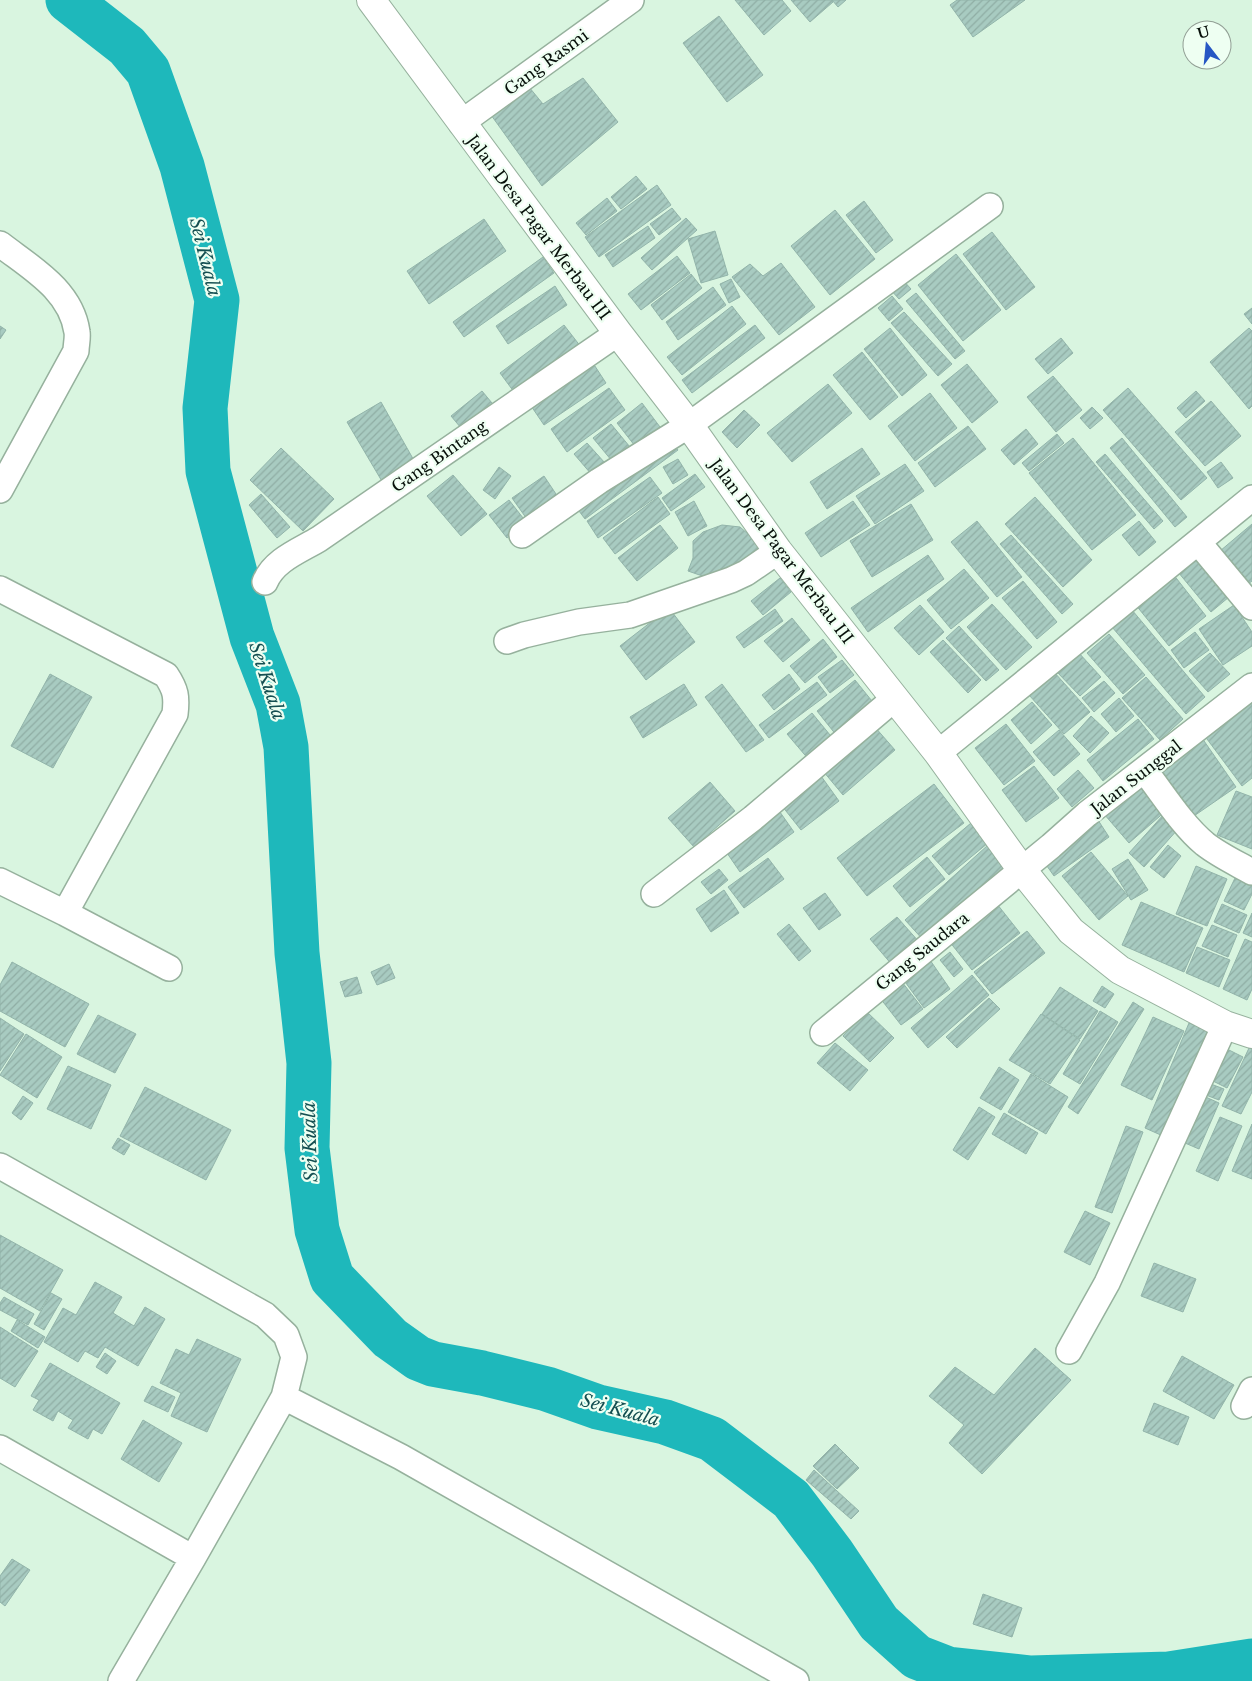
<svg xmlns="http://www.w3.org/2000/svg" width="1252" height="1681" viewBox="0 0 1252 1681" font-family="'Libre Baskerville',serif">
	<defs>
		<pattern id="building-hatch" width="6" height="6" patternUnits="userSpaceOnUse" patternTransform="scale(1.25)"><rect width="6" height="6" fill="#a8cbc1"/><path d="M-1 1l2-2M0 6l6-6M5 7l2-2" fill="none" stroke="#8fada4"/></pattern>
	</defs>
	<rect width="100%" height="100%" fill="#d9f5e0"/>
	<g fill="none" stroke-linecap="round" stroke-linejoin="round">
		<path stroke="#1eb8bb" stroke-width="45" d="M68 0 127 46 148 71 182 166 217 300 205 408 208 471 252 637 278 704 286 747 297 953 309 1063 307 1148 317 1230 332 1278 390 1338 418 1358 433 1364 482 1373 547 1389 598 1407 665 1422 712 1439 791 1499 832 1553 879 1623 917 1657 948 1669 1031 1678 1169 1674 1252 1661"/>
	</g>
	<path fill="url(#building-hatch)" stroke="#92b4aa" d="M735 0H782L791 11 764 35Z
		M791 0H832L833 2 810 22Z
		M832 0H846L838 7Z
		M957 0H1025L973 37 950 5Z
		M719 16 763 75 727 102 683 43Z
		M583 78 618 122 542 186 491 115 529 87 543 104Z
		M636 176 647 189 621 209 611 197Z
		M657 185 671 205 599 257 585 237Z
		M607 198 617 211 586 235 576 223Z
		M864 201 893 240 876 253 846 215Z
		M672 208 681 219 659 235 650 224Z
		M835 210 875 259 830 295 791 246Z
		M686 218 697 230 652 270 641 258Z
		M484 219 506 251 429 304 407 271Z
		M648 226 655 238 613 267 605 255Z
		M715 231 728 275 701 283 688 239Z
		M992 232 1035 287 1006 310 963 254Z
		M956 254 1001 310 963 341 918 285Z
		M677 256 690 273 641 310 628 294Z
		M543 257 554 273 464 337 453 322Z
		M781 263 815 307 779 335 732 277 750 264 763 276Z
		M691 274 702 288 662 320 651 305Z
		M731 279 740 297 729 303 720 284Z
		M902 279 911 289 899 299 890 289Z
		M555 286 567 305 508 344 496 326Z
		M713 287 726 305 678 340 666 322Z
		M916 293 965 351 955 359 906 301Z
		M892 296 903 309 889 321 878 308Z
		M732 306 746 324 682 375 667 357Z
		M1252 308V324L1244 314Z
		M904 312 952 364 938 376 891 323Z
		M564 325 581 347 517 396 500 373Z
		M755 325 765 338 692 393 682 380Z
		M0 326 6 330 0 339Z
		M890 328 927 375 902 396 864 349Z
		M1249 328 1252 331V406L1249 409 1210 362Z
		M1061 338 1073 353 1048 374 1035 359Z
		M862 352 898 397 870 420 833 375Z
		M589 357 606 383 544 425 527 400Z
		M967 364 998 402 972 423 941 385Z
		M1053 376 1082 410 1056 432 1027 397Z
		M828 384 852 413 792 462 767 433Z
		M609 388 625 410 567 452 551 429Z
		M1128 388 1207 478 1181 500 1103 410Z
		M482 391 497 409 466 434 451 416Z
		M1196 391 1205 401 1186 418 1177 408Z
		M930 393 957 428 915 461 888 426Z
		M1211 401 1241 436 1205 466 1175 432Z
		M381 402 416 464 383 483 347 422Z
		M642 403 660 427 635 446 617 423Z
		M1092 407 1103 418 1090 429 1080 418Z
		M744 410 760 425 737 448 722 432Z
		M611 424 630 447 612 461 593 438Z
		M968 426 986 449 935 487 918 463Z
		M1026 429 1038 444 1014 465 1001 450Z
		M1057 434 1064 443 1029 471 1022 463Z
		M668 438 678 450 585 519 576 507Z
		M1073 438 1136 515 1092 550 1029 473Z
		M1122 438 1187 517 1175 527 1110 448Z
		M587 443 605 463 592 475 574 454Z
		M281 448 334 499 303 531 250 480Z
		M862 448 880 474 827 509 810 482Z
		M1105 454 1163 521 1154 529 1096 462Z
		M678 459 688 475 673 484 663 467Z
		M1221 462 1233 478 1218 488 1207 472Z
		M905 464 924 491 875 524 856 496Z
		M499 467 511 476 495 499 483 490Z
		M695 474 705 487 671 511 662 498Z
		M453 475 487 514 461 536 427 496Z
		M544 476 560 500 529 522 512 498Z
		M650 477 662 493 598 538 587 521Z
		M261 494 290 527 277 538 249 505Z
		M658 497 670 514 615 554 603 538Z
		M1035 497 1092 560 1063 587 1005 524Z
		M509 500 527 523 507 538 489 515Z
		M694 501 707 526 688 536 675 512Z
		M853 501 870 525 821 557 805 533Z
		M911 504 933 540 872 577 850 541Z
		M977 521 1022 577 997 597 951 542Z
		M1139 521 1156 542 1139 556 1122 535Z
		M1252 524V581L1248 584 1220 551Z
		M660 525 678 548 637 581 618 558Z
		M722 525 740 527 763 547 714 580 688 571 693 558V541L703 532Z
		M1011 535 1073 604 1062 614 1000 544Z
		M928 555 944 579 868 632 851 608Z
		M1197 557 1229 597 1211 612 1178 572Z
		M964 569 989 598 951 629 927 600Z
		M1173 574 1206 616 1169 646 1135 604Z
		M780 578 791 592 763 615 751 601Z
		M1023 581 1057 622 1037 639 1002 598Z
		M992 604 1032 647 1006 670 967 627Z
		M920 605 944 632 919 655 894 628Z
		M1234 605 1252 632V646L1223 665 1199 629Z
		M669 608 695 642 646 680 620 646Z
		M775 609 783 621 744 648 736 637Z
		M1132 610 1205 697 1186 714 1112 627Z
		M792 618 810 640 783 662 764 641Z
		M959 626 999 670 986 681 946 638Z
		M1195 632 1209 650 1184 668 1171 650Z
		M1109 634 1145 675 1123 694 1087 653Z
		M823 639 837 657 805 683 790 666Z
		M943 640 981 680 968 693 930 652Z
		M1078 652 1101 677 1080 696 1057 672Z
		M1210 653 1230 674 1208 692 1189 671Z
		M842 660 854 675 830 693 818 677Z
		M1054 672 1090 712 1064 734 1029 695Z
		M50 674 92 697 53 768 11 746Z
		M789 674 800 689 774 710 762 695Z
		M1146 677 1183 719 1160 740 1122 698Z
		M855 680 876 706 837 736 817 711Z
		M1104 681 1115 693 1094 712 1082 698Z
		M817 682 827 695 769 738 759 725Z
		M684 684 697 705 643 738 630 717Z
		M722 684 764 740 746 752 705 697Z
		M1119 698 1134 716 1116 732 1101 714Z
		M1251 701 1252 703V778L1242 786 1204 735Z
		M1032 702 1052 725 1031 744 1011 720Z
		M812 713 835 741 810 761 787 734Z
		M1091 716 1109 733 1090 753 1073 736Z
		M1138 719 1154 739 1103 781 1087 760Z
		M1006 724 1035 761 1004 785 975 748Z
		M874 726 895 750 843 795 823 771Z
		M1059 730 1080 754 1054 776 1033 752Z
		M1202 738 1236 787 1191 818 1157 768Z
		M1034 766 1059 798 1026 822 1002 790Z
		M1078 770 1094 788 1072 807 1057 789Z
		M821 776 839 801 801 830 782 806Z
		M1143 781 1167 810 1129 843 1104 814Z
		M710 782 735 811 694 847 668 818Z
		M934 784 964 823 867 896 837 858Z
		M1236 791 1252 797V849L1217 835Z
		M775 805 794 832 740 872 727 853Z
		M1164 814 1179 828 1144 867 1129 853Z
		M1098 820 1109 837 1054 876 1042 859Z
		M971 823 988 843 949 875 932 856Z
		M988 845 1009 868 926 943 905 920Z
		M1168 845 1181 856 1164 878 1150 867Z
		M1091 852 1128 896 1099 920 1062 876Z
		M927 857 945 879 910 907 893 886Z
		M768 858 784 879 744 908 728 887Z
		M1128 859 1148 890 1131 900 1112 869Z
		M1196 866 1227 879 1207 926 1176 914Z
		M719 869 728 880 711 894 701 882Z
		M1235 878 1252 885V894L1244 910 1224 901Z
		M724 890 739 913 711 932 696 909Z
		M825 893 841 915 819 930 803 908Z
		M1141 902 1203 928 1184 972 1122 945Z
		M997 904 1020 933 972 970 949 941Z
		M1222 904 1247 915 1239 933 1214 922Z
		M1252 913V937L1243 933Z
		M897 917 920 943 893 966 870 939Z
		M789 924 811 951 799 961 777 934Z
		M1212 925 1237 935 1228 957 1202 946Z
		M1027 931 1045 953 992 994 974 972Z
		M1245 939 1252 942V989L1247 1000 1223 989Z
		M1197 947 1230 960 1219 987 1186 973Z
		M950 952 963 969 954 977 940 960Z
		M930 960 950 989 924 1008 903 979Z
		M12 962 89 1004 65 1047 0 1011V985Z
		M389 964 395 978 377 985 371 972Z
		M972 975 989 995 928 1048 911 1028Z
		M357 977 362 993 345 997 340 982Z
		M902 982 923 1009 901 1025 880 998Z
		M1102 986 1114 994 1105 1008 1093 1001Z
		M1060 987 1098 1011 1080 1039 1042 1014Z
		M989 998 1000 1009 957 1048 946 1037Z
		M1133 1002 1144 1009 1078 1114 1068 1107Z
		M866 1011 894 1038 870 1062 843 1036Z
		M1100 1011 1118 1022 1080 1084 1063 1074Z
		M1041 1014 1080 1040 1050 1084 1009 1060Z
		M98 1015 136 1034 115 1073 77 1054Z
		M1153 1017 1184 1031 1152 1100 1121 1085Z
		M0 1018 24 1034 0 1071Z
		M1189 1023 1208 1030 1163 1136 1145 1128Z
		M26 1034 62 1057 37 1098 0 1075Z
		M835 1043 868 1070 850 1091 817 1063Z
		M1221 1046 1243 1057 1227 1088 1205 1077Z
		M1249 1048 1252 1049V1092L1241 1114 1222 1106Z
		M68 1066 111 1085 91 1129 47 1109Z
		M999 1067 1019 1080 1001 1110 980 1098Z
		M1031 1074 1068 1097 1046 1134 1008 1112Z
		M1203 1081 1224 1089 1219 1100 1198 1092Z
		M145 1087 231 1130 206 1180 120 1136Z
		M1199 1094 1219 1103 1199 1149 1178 1140Z
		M23 1096 33 1103 21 1120 12 1113Z
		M979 1107 995 1117 968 1160 953 1150Z
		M1004 1113 1038 1133 1026 1154 992 1134Z
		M1220 1117 1242 1126 1218 1181 1196 1171Z
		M1252 1124V1179L1232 1171Z
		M1126 1126 1143 1132 1112 1213 1095 1207Z
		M118 1138 130 1145 124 1155 112 1148Z
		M1085 1211 1110 1223 1090 1265 1064 1252Z
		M0 1235 63 1270 40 1311 0 1288Z
		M1154 1263 1196 1279 1183 1312 1141 1296Z
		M95 1282 122 1297 113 1313 134 1326 145 1307 165 1319 138 1366 105 1347 98 1358 85 1351 78 1362 44 1342 63 1308 76 1315Z
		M51 1293 62 1299 44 1330 34 1324Z
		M4 1297 34 1314 28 1325 0 1310V1303Z
		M17 1320 45 1337 38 1348 11 1331Z
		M0 1327 38 1351 15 1387 0 1378Z
		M197 1339 241 1359 207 1432 171 1416 181 1393 160 1383 176 1349 189 1355Z
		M1035 1348 1071 1380 982 1474 949 1443 964 1425 929 1396 955 1367 994 1395Z
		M105 1353 116 1361 107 1374 96 1367Z
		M1182 1356 1234 1385 1214 1419 1163 1391Z
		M50 1363 120 1403 102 1434 93 1429 88 1439 68 1428 73 1420 58 1411 53 1421 33 1410 39 1400 31 1396Z
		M152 1386 175 1397 168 1412 144 1401Z
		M1154 1403 1189 1417 1178 1445 1143 1431Z
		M143 1420 182 1443 159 1482 121 1459Z
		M835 1444 859 1468 837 1489 813 1466Z
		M814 1470 859 1511 851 1519 806 1480Z
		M12 1559 30 1570 5 1606 0 1602V1576Z
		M983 1594 1022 1608 1012 1637 973 1624Z"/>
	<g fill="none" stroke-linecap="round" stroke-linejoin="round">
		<g stroke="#96b19d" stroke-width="28">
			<path id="street" d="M461 123 631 0
				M0 244C31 268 71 290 77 332 78 338 76 345 76 351L0 490
				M522 535 599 481 689 425 990 206
				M1198 542 1252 607
				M265 582C274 560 299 551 319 539L618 333
				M0 589 166 675C176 690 177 697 175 714L65 913
				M507 641 524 635 579 622 630 615 731 580 746 573 778 551
				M938 753 1252 498
				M1145 771C1163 794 1182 825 1205 844 1219 855 1236 863 1252 872
				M0 881 65 913 169 968
				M654 894 753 818 894 699
				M823 1033 1051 846 1087 814 1252 686
				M0 1166 265 1315 286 1335 294 1357 284 1397 401 1457 796 1681
				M1069 1351 1107 1283 1225 1025
				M1244 1406 1252 1390
				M0 1448 193 1558
				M121 1681 193 1558 284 1397"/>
		</g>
		<g stroke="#96b19d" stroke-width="30">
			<path id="secondary" d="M371 0 618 333 689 425 778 551 938 753 1022 870 1071 931 1120 970 1225 1025 1252 1034"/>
		</g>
		<use href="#street" stroke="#fff" stroke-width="25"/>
		<use href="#secondary" stroke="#fff" stroke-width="28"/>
	</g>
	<g text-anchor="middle" stroke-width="4.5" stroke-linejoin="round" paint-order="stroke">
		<g font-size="16" fill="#07100a" stroke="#eefff2">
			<text transform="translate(546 62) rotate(-36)" y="6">Gang Rasmi</text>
			<text transform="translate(539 227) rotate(53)" y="6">Jalan Desa Pagar Merbau III</text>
			<text transform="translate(439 456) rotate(-35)" y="6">Gang Bintang</text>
			<text transform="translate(782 551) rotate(53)" y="6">Jalan Desa Pagar Merbau III</text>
			<text transform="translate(1136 777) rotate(-38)" y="6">Jalan Sunggal</text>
			<text transform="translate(922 951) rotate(-39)" y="6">Gang Saudara</text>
		</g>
		<g font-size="18" font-style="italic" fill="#144f51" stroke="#eefff2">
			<text transform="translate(205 257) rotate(76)" y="6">Sei Kuala</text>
			<text transform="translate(267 681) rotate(72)" y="6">Sei Kuala</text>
			<text transform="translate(310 1142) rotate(-92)" y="6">Sei Kuala</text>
			<text transform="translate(620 1410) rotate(15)" y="6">Sei Kuala</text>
		</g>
	</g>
	<g transform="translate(1207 45) rotate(344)"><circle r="24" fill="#eefff2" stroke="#929f95"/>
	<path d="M0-4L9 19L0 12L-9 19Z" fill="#2657c4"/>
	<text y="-8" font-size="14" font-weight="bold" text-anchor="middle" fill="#07100a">U</text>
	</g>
</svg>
